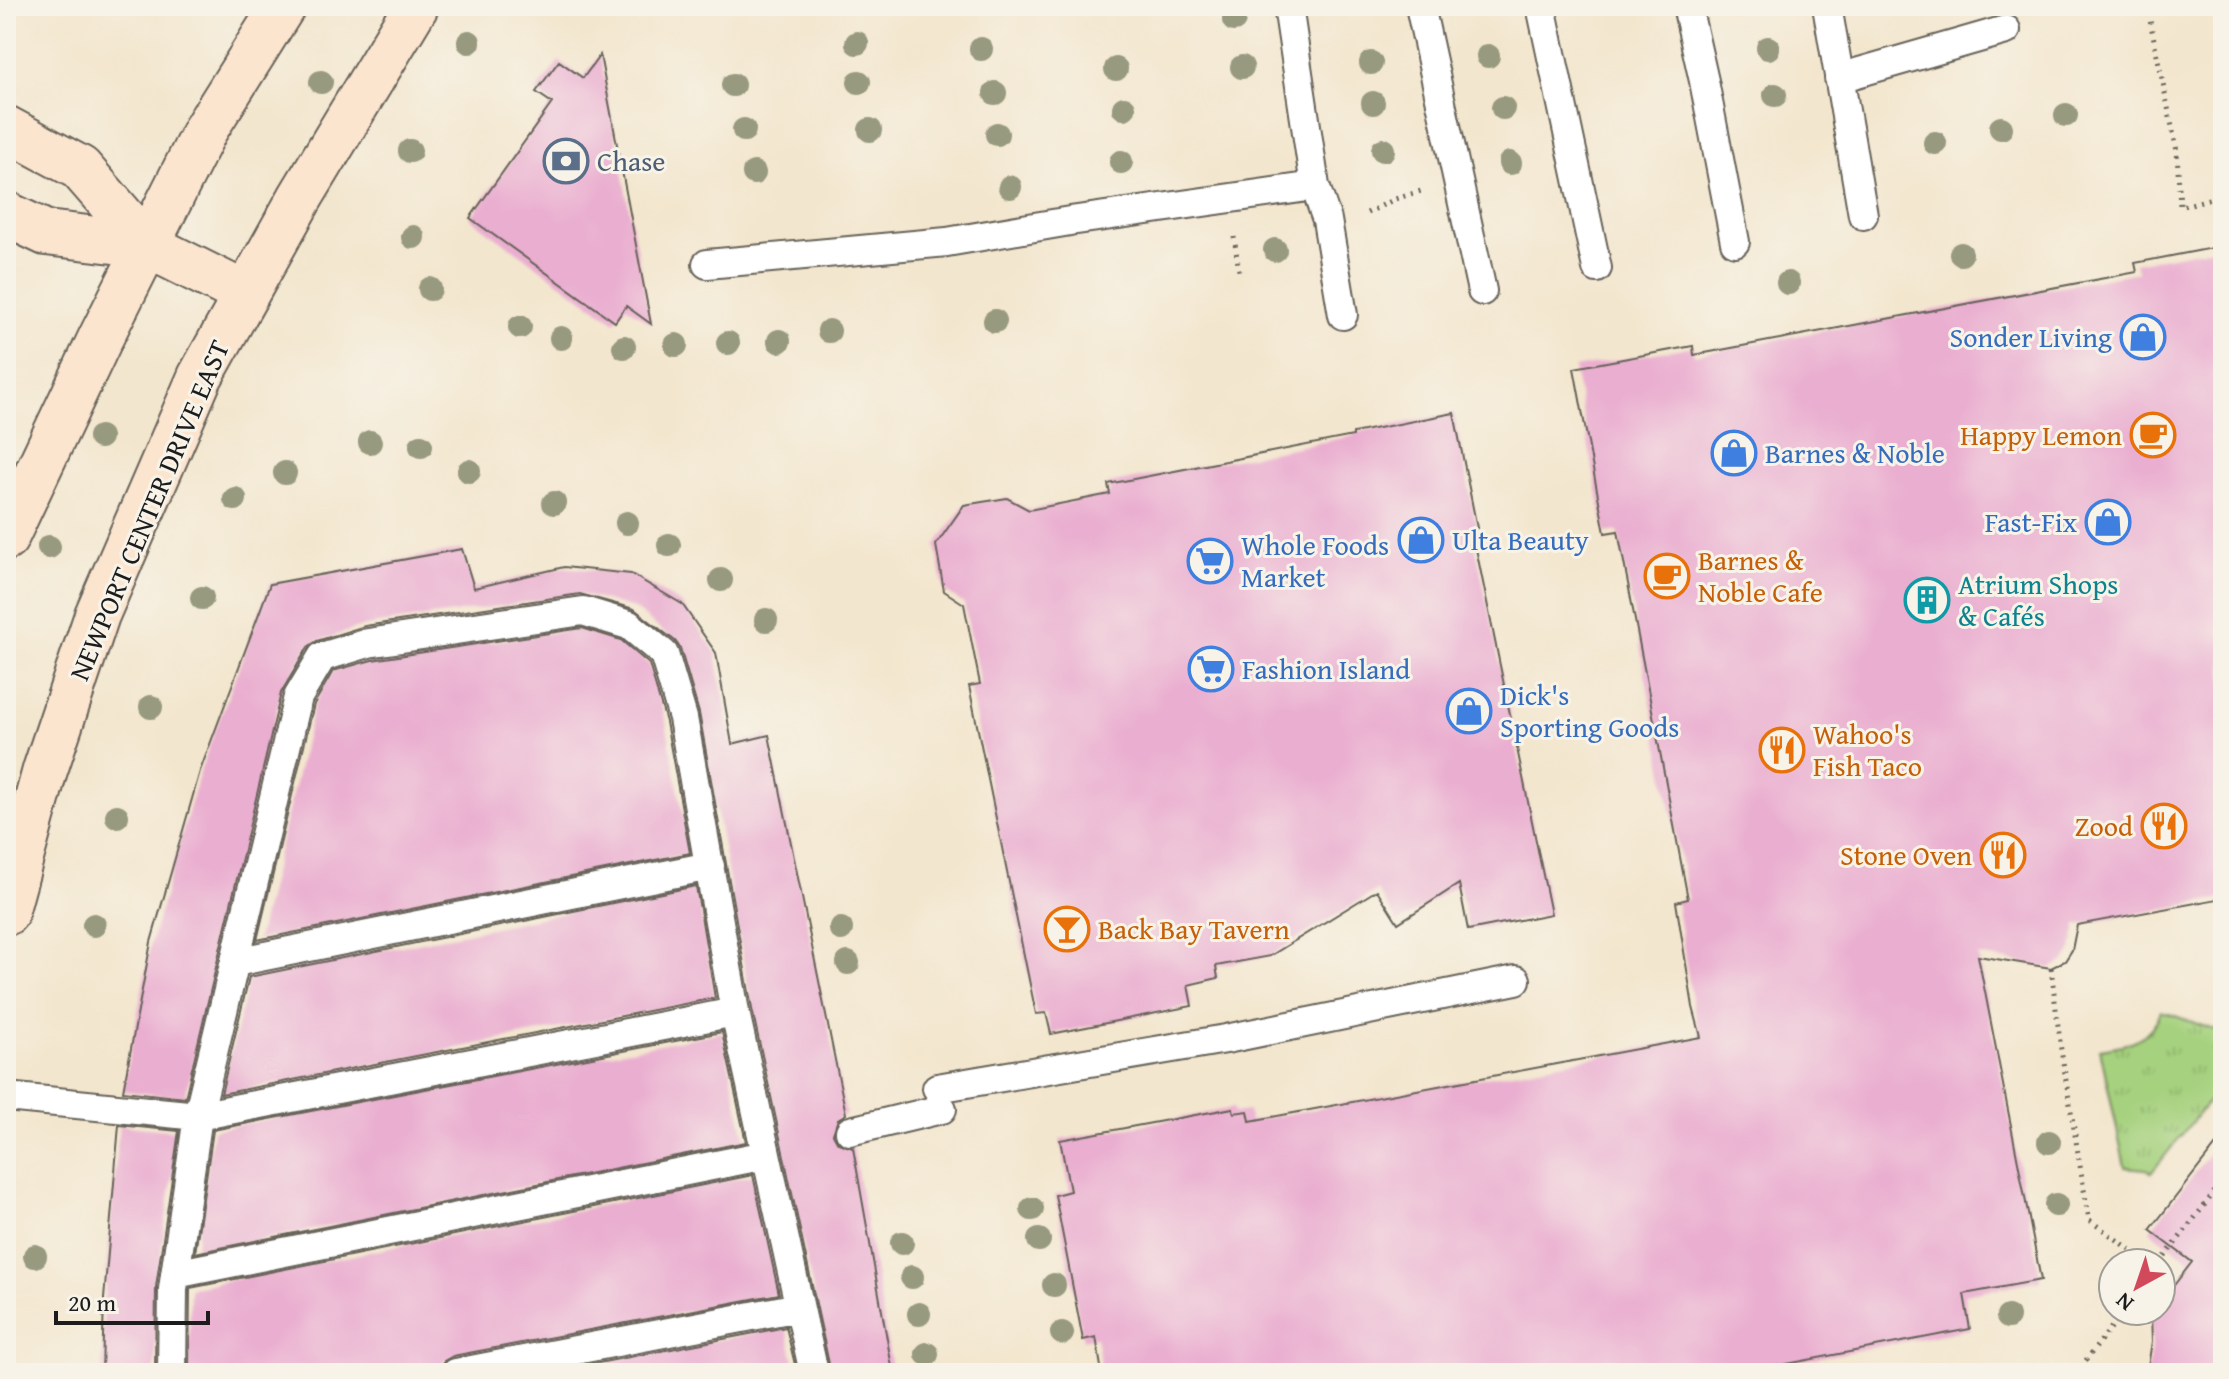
<svg xmlns="http://www.w3.org/2000/svg" width="2229" height="1379" viewBox="0 0 2229 1379" font-family="'Gentium Book Plus',serif">
	<defs>
		<pattern id="grass-tufts" width="24" height="20" patternUnits="userSpaceOnUse" patternTransform="scale(2)"><rect width="24" height="20" fill="#a6d17e"/><path d="M3 7l-1-3M5 7V3M7 7l1-3M15 17l-1-3M17 17v-4M19 17l1-3" fill="none" stroke="#8eb36c"/></pattern>
	</defs>
	<rect width="100%" height="100%" fill="#f7f3e8"/>
	<filter id="ink" filterUnits="userSpaceOnUse"><feTurbulence type="fractalNoise" baseFrequency=".0125" numOctaves="2"/><feDisplacementMap in="SourceGraphic" scale="16" xChannelSelector="R" yChannelSelector="G"/><feConvolveMatrix kernelMatrix="1 2 1 2 8 2 1 2 1" color-interpolation-filters="sRGB"/></filter>
	<filter id="wash" filterUnits="userSpaceOnUse"><feTurbulence type="fractalNoise" baseFrequency=".006" numOctaves="4" result="noise"/><feDisplacementMap in="SourceGraphic" scale="32" xChannelSelector="R" yChannelSelector="G"/><feGaussianBlur stdDeviation="1.8" result="paint"/><feColorMatrix in="noise" values="0 0 0 0 0 0 0 0 0 0 0 0 0 0 0 0 0 1.4 0 .05"/><feComposite in="paint" operator="in"/></filter>
	<g filter="url(#wash)">
		<rect width="100%" height="100%" fill="#f3e6ce"/>
		<path fill="url(#grass-tufts)" stroke="#61764d" stroke-width="2" d="M2161 1011 2223 1033V1083L2151 1173 2146 1169 2125 1167 2100 1049C2129 1045 2150 1040 2161 1011Z"/>
		<g id="blocks">
			<path fill="#eaaed0" d="M600 55 651 324 626 306 615 322 470 218 552 103 536 92 559 61 583 78Z
				M2223 246V898L2077 925 2072 950 2065 961 2051 968 1978 956 2041 1280 1964 1294 1970 1329 1776 1366 1778 1373H1102L1096 1337 1083 1340 1055 1195 1070 1191 1060 1140 1233 1108 1234 1113 1248 1111 1250 1121 1701 1037 1693 1007 1676 902 1688 899 1618 531 1605 533 1574 368 1693 346 1694 355 2137 272 2135 263Z
				M1454 413 1477 528 1472 529 1551 914 1468 930 1459 884 1398 923 1377 890 1270 956 1216 966 1218 978 1188 985 1192 1006 1051 1034 1046 1013 1036 1014 969 686 980 684 964 604 944 591 936 545 964 505 1007 498 1029 510 1110 494 1108 484 1353 436V433Z
				M462 549 474 588 564 567 631 574 682 604 716 653 732 744 769 735 846 1114 838 1119 833 1134 838 1143 853 1148 893 1373H831L752 1009 699 713 680 648 675 641 634 609 580 594 365 626 317 641 308 647 281 693 185 1098 123 1091 151 942 200 771 270 584Z
				M582 628 621 640 649 664 666 722 690 853 257 940 314 704 333 671 372 660Z
				M696 886 715 998 221 1094 249 977Z
				M722 1032 746 1142 195 1253 213 1130Z
				M119 1125 179 1131 156 1287 155 1373H102L104 1299Z
				M2223 1136V1373H2147L2152 1341 2151 1316 2154 1311H2161V1302L2192 1262 2150 1230Z
				M753 1175 779 1294 453 1356 444 1361 439 1373H189L190 1288Z
				M786 1327 797 1373H546Z"/>
		</g>
	</g>
	<g filter="url(#ink)">
		<use href="#blocks" fill-opacity="0" stroke="#67635a" stroke-width="2"/>
		<g fill="none" stroke-linecap="round" stroke-linejoin="round">
			<g stroke="#67635a" stroke-width="32">
				<path id="service" d="M1288 6 1315 186 1327 220 1343 315
					M1420 6 1482 291
					M1541 6 1597 268
					M1687 6 1704 81 1735 242
					M1827 6 1863 215
					M1839 78 2006 30
					M707 264 947 242 1070 221 1315 186
					M235 962 710 866
					M937 1088 1226 1039 1516 980
					M6 1097 198 1116 735 1012
					M850 1131 942 1109
					M175 1274 766 1155
					M172 1373 173 1289 198 1116 298 697 322 657 368 643 583 611 629 625 664 654 683 718 735 1012 814 1373
					M456 1373 799 1307"/>
			</g>
			<g stroke="#67635a" stroke-width="48">
				<path id="secondary" d="M6 128 80 168 147 245
					M6 214 46 233 147 245 245 294
					M6 538 100 339 205 130 283 6
					M6 913 45 770 97 615 200 377 300 198 416 6"/>
			</g>
			<path stroke="#67635a" stroke-width="5" stroke-dasharray="2 6" stroke-linecap="butt" d="M2147 6 2177 151 2180 207 2223 195
				M1367 213 1395 199 1421 191
				M1234 237 1239 271
				M2051 968 2061 1050 2089 1220 2150 1263
				M2160 1263 2223 1181
				M2076 1373 2124 1311"/>
			<use href="#service" stroke="#fff" stroke-width="28"/>
			<use href="#secondary" stroke="#fce5cf" stroke-width="44"/>
		</g>
		<g fill="#979a7f">
			<circle cx="1234" cy="20" r="12"/>
			<circle cx="469" cy="42" r="12"/>
			<circle cx="857" cy="43" r="12"/>
			<circle cx="1768" cy="48" r="12"/>
			<circle cx="981" cy="49" r="12"/>
			<circle cx="1488" cy="56" r="12"/>
			<circle cx="1371" cy="63" r="12"/>
			<circle cx="1242" cy="67" r="12"/>
			<circle cx="1116" cy="69" r="12"/>
			<circle cx="321" cy="82" r="12"/>
			<circle cx="859" cy="82" r="12"/>
			<circle cx="733" cy="85" r="12"/>
			<circle cx="995" cy="93" r="12"/>
			<circle cx="1775" cy="95" r="12"/>
			<circle cx="1373" cy="103" r="12"/>
			<circle cx="1124" cy="108" r="12"/>
			<circle cx="1503" cy="108" r="12"/>
			<circle cx="2066" cy="115" r="12"/>
			<circle cx="2001" cy="128" r="12"/>
			<circle cx="744" cy="130" r="12"/>
			<circle cx="870" cy="130" r="12"/>
			<circle cx="997" cy="134" r="12"/>
			<circle cx="1935" cy="143" r="12"/>
			<circle cx="1383" cy="150" r="12"/>
			<circle cx="410" cy="151" r="12"/>
			<circle cx="1121" cy="162" r="12"/>
			<circle cx="1510" cy="163" r="12"/>
			<circle cx="754" cy="173" r="12"/>
			<circle cx="1010" cy="187" r="12"/>
			<circle cx="413" cy="237" r="12"/>
			<circle cx="1275" cy="250" r="12"/>
			<circle cx="1961" cy="254" r="12"/>
			<circle cx="1788" cy="283" r="12"/>
			<circle cx="430" cy="289" r="12"/>
			<circle cx="995" cy="321" r="12"/>
			<circle cx="520" cy="327" r="12"/>
			<circle cx="829" cy="331" r="12"/>
			<circle cx="561" cy="338" r="12"/>
			<circle cx="779" cy="341" r="12"/>
			<circle cx="728" cy="343" r="12"/>
			<circle cx="676" cy="345" r="12"/>
			<circle cx="624" cy="347" r="12"/>
			<circle cx="100" cy="437" r="12"/>
			<circle cx="370" cy="442" r="12"/>
			<circle cx="421" cy="446" r="12"/>
			<circle cx="469" cy="471" r="12"/>
			<circle cx="285" cy="473" r="12"/>
			<circle cx="235" cy="499" r="12"/>
			<circle cx="554" cy="503" r="12"/>
			<circle cx="627" cy="523" r="12"/>
			<circle cx="669" cy="545" r="12"/>
			<circle cx="49" cy="547" r="12"/>
			<circle cx="721" cy="580" r="12"/>
			<circle cx="202" cy="598" r="12"/>
			<circle cx="766" cy="620" r="12"/>
			<circle cx="151" cy="707" r="12"/>
			<circle cx="117" cy="816" r="12"/>
			<circle cx="94" cy="925" r="12"/>
			<circle cx="841" cy="929" r="12"/>
			<circle cx="848" cy="963" r="12"/>
			<circle cx="2049" cy="1142" r="12"/>
			<circle cx="2056" cy="1205" r="12"/>
			<circle cx="1032" cy="1209" r="12"/>
			<circle cx="1039" cy="1240" r="12"/>
			<circle cx="902" cy="1243" r="12"/>
			<circle cx="35" cy="1256" r="12"/>
			<circle cx="912" cy="1277" r="12"/>
			<circle cx="1054" cy="1285" r="12"/>
			<circle cx="919" cy="1314" r="12"/>
			<circle cx="2008" cy="1317" r="12"/>
			<circle cx="1062" cy="1333" r="12"/>
			<circle cx="927" cy="1354" r="12"/>
		</g>
	</g>
	<defs>
		<g id="bank-ring" transform="scale(2.3)"><circle r="9.5" fill="#f7f3e8" stroke="#5c6f8a" stroke-width="1.5"/><path d="M-6-4H6V4H-6ZM0-2.3a2.3 2.3 0 1 0 0 4.6a2.3 2.3 0 1 0 0-4.6Z" fill="#5c6f8a"/></g>
		<g id="shop-ring" transform="scale(2.3)"><circle r="9.5" fill="#f7f3e8" stroke="#3f7fe0" stroke-width="1.5"/><path d="M-5-2.5h2.3a2.7 3.5 0 0 1 5.4 0H5L5.5 6h-11ZM-1.5-2.5h3a1.5 2.3 0 0 0-3 0Z" fill="#3f7fe0"/></g>
		<g id="cafe-ring" transform="scale(2.3)"><circle r="9.5" fill="#f7f3e8" stroke="#e8710a" stroke-width="1.5"/><path d="M-5.5-4.5H6V0H3Q3 3.5 0 3.5H-2.5Q-5.5 3.5-5.5 0ZM3-3.2v2h1.7v-2ZM-6 4.5H4V6H-6Z" fill="#e8710a"/></g>
		<g id="supermarket-ring" transform="scale(2.3)"><circle r="9.5" fill="#f7f3e8" stroke="#3f7fe0" stroke-width="1.5"/><path d="M-6-5.5h2.5l.6 2H6L4.5 2H-2.5L-4.4-4H-6ZM-1.5 3.2a1.3 1.3 0 1 0 .1 0ZM3 3.2a1.3 1.3 0 1 0 .1 0Z" fill="#3f7fe0"/></g>
		<g id="building-ring" transform="scale(2.3)"><circle r="9.5" fill="#f7f3e8" stroke="#0f9aa8" stroke-width="1.5"/><path d="M-4-6H4V6H1V3H-1V6H-4ZM-2.5-4.3h1.7v1.8h-1.7ZM.8-4.3h1.7v1.8H.8ZM-2.5-1h1.7V.8h-1.7ZM.8-1h1.7V.8H.8Z" fill="#0f9aa8"/></g>
		<g id="restaurant-ring" transform="scale(2.3)"><circle r="9.5" fill="#f7f3e8" stroke="#e8710a" stroke-width="1.5"/><path d="M-5-6h1v4h1v-4h1v4h1v-4h1v5L-1.5 .5V6h-2V.5L-5-1ZM5-6V6H3V1.5H1.5Q1.5-4 5-6Z" fill="#e8710a"/></g>
		<g id="bar-ring" transform="scale(2.3)"><circle r="9.5" fill="#f7f3e8" stroke="#e8710a" stroke-width="1.5"/><path d="M-6-5H6L.8 .8V4.5H3.5V6h-7V4.5H-.8V.8Z" fill="#e8710a"/></g>
	</defs>
	<g fill-rule="evenodd">
		<use href="#bank-ring" x="566" y="161"/>
		<use href="#shop-ring" x="2143" y="337"/>
		<use href="#cafe-ring" x="2153" y="435"/>
		<use href="#shop-ring" x="1734" y="453"/>
		<use href="#shop-ring" x="2108" y="522"/>
		<use href="#shop-ring" x="1421" y="540"/>
		<use href="#supermarket-ring" x="1210" y="561"/>
		<use href="#cafe-ring" x="1667" y="576"/>
		<use href="#building-ring" x="1927" y="600"/>
		<use href="#supermarket-ring" x="1211" y="669"/>
		<use href="#shop-ring" x="1469" y="711"/>
		<use href="#restaurant-ring" x="1782" y="750"/>
		<use href="#restaurant-ring" x="2164" y="826"/>
		<use href="#restaurant-ring" x="2003" y="855"/>
		<use href="#bar-ring" x="1067" y="929"/>
	</g>
	<g text-anchor="middle" stroke-width="6" stroke-linejoin="round" paint-order="stroke">
		<g font-size="28" fill="#4e5e75" stroke="#f7f3e8" text-anchor="start">
			<text x="597" y="171">Chase</text>
		</g>
		<g font-size="28" fill="#366cbe" stroke="#f7f3e8" text-anchor="start">
			<text x="2112" y="347" text-anchor="end">Sonder Living</text>
			<text x="1765" y="463">Barnes &amp; Noble</text>
			<text x="2077" y="532" text-anchor="end">Fast-Fix</text>
			<text x="1452" y="550">Ulta Beauty</text>
			<text x="1241" y="555">Whole Foods<tspan x="1241" dy="32">Market</tspan></text>
			<text x="1242" y="679">Fashion Island</text>
			<text x="1500" y="705">Dick's<tspan x="1500" dy="32">Sporting Goods</tspan></text>
		</g>
		<g font-size="28" fill="#c56008" stroke="#f7f3e8" text-anchor="end">
			<text x="2122" y="445">Happy Lemon</text>
			<text x="1698" y="570" text-anchor="start">Barnes &amp;<tspan x="1698" dy="32">Noble Cafe</tspan></text>
			<text x="1813" y="744" text-anchor="start">Wahoo's<tspan x="1813" dy="32">Fish Taco</tspan></text>
			<text x="2133" y="836">Zood</text>
			<text x="1972" y="865">Stone Oven</text>
			<text x="1098" y="939" text-anchor="start">Back Bay Tavern</text>
		</g>
		<g font-size="28" fill="#1c1c1c" stroke="#f7f3e8">
			<text transform="translate(149 510) rotate(-67)" y="10">NEWPORT CENTER DRIVE EAST</text>
		</g>
		<g font-size="28" fill="#0d838f" stroke="#f7f3e8" text-anchor="start">
			<text x="1958" y="594">Atrium Shops<tspan x="1958" dy="32">&amp; Cafés</tspan></text>
		</g>
	</g>
	<rect width="2229" height="1379" fill="none" stroke="#f7f3e8" stroke-width="32"/>
	<g transform="translate(2137 1287) rotate(220)"><circle r="38" fill="#f7f3e8" stroke="#9f9d96" stroke-width="2"/>
	<path d="M0-6L14 30L0 20L-14 30Z" fill="#d1495b"/>
	<text y="-12" font-size="22" font-weight="bold" text-anchor="middle" fill="#1c1c1c">N</text>
	</g>
	<path d="M56 1311v12h152v-12" fill="none" stroke="#1c1c1c" stroke-width="4"/>
	<text x="68" y="1311" font-size="24" fill="#1c1c1c" stroke="#f7f3e8" stroke-width="6" paint-order="stroke">20 m</text>
</svg>
